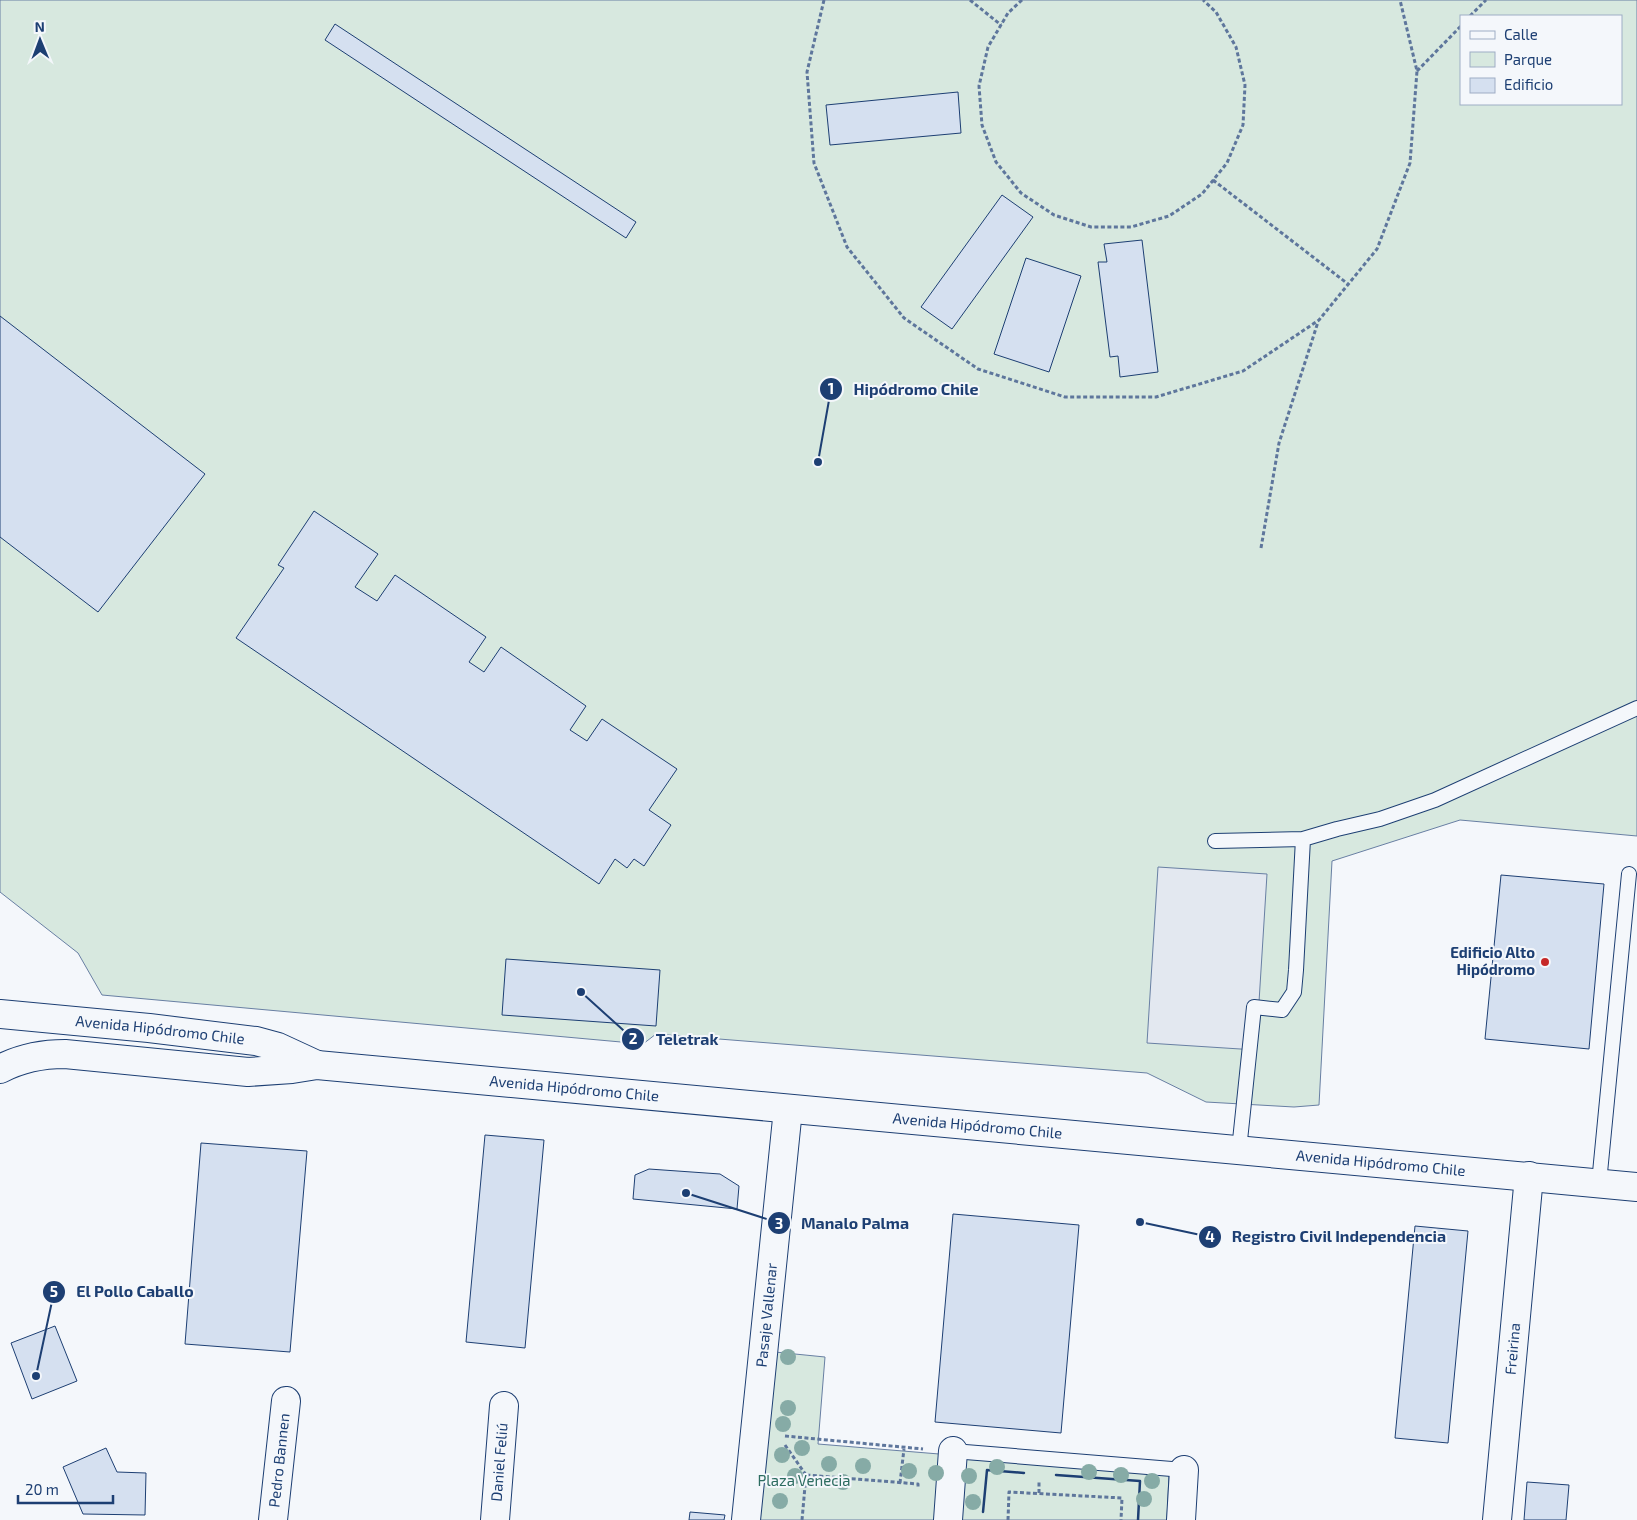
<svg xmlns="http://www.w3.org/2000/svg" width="1637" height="1520" viewBox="0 0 1637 1520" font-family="'Exo 2',sans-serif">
	<rect width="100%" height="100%" fill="#f4f7fb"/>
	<path fill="#d7e8df" stroke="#687fa3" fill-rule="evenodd" d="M0 0H1637V836L1460 820 1332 861 1319 1105 1294 1107 1206 1102 1147 1073 656 1034 643 1044 102 995 78 953 0 892ZM1461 16H1621V104H1461Z
		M775 1352 825 1357 818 1444 1169 1473 1167 1520H759Z"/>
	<path fill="#e3e8f0" stroke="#687fa3" d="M1158 867 1267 874 1256 1050 1147 1043Z"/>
	<path fill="#d5e0f0" stroke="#1d3f73" d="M335 24 636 222 626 238 325 40Z
		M958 92 961 133 830 145 826 105Z
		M1002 195 1033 217 952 329 921 307Z
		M1142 240 1158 372 1120 377 1118 356 1110 357 1098 262H1107L1104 244Z
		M1026 258 1081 276 1049 372 994 354Z
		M0 316 205 474 98 612 0 537Z
		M314 511 378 554 355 587 377 601 395 575 486 637 469 662 484 672 501 647 586 706 570 730 587 741 602 719 677 769 649 810 671 825 644 866 634 859 627 868 615 859 599 884 236 638 284 568 278 565Z
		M1501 875 1604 884 1589 1049 1485 1039Z
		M506 959 660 970 656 1026 502 1015Z
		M485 1135 544 1140 525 1348 466 1342Z
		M201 1143 307 1151 290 1352 185 1344Z
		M649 1169 720 1174 739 1186 737 1209 633 1199 635 1175Z
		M953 1214 1079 1225 1061 1433 935 1422Z
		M1415 1226 1468 1231 1448 1443 1395 1438Z
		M55 1326 77 1381 32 1399 11 1343Z
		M106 1448 117 1472 146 1473 145 1515 83 1514 63 1467Z
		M1527 1482 1569 1485 1566 1520H1524Z
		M690 1512 725 1515 724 1520H689Z"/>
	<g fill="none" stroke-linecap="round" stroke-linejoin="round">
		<g stroke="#1d3f73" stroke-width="16">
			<path id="lane" d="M1215 841 1303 839 1337 829 1380 819 1435 800 1637 708
				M1239 1150 1254 1007 1282 1010 1294 992 1296 970 1303 839
				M1599 1183 1629 874
				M953 1451 1184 1470"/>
		</g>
		<g stroke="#1d3f73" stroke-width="30">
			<g id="street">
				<path id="s1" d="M273 1520 286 1401"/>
				<path id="s2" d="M495 1520 504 1406"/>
				<path id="s3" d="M746 1520 788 1109"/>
				<path d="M948 1520 953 1451"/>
				<path d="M1181 1520 1184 1470"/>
				<path id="s4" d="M1497 1520 1529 1176"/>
			</g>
		</g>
		<g stroke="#1d3f73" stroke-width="30">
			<g id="secondary">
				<path id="s5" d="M0 1014 149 1028 256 1041 278 1047 317 1065"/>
				<path id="s6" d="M0 1069C21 1058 42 1054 65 1054L248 1072 292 1069 317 1065 1637 1187"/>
			</g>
		</g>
		<path stroke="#5e769c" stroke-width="3" stroke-dasharray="4 2.5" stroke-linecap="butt" d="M824 0 807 72 814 163 847 247 904 318 978 369 1065 397H1156L1243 371 1319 320 1377 249 1410 163 1417 71 1400 0
			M970 0 1001 25
			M1022 0 1008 13 988 47 979 86 982 125 996 162 1021 193 1054 215 1091 227H1131L1169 216 1202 194 1227 163 1243 125 1245 85 1236 47 1216 12 1203 0
			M1470 16 1486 0
			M1417 71 1461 26
			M1213 180 1348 284
			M1261 548 1279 443 1318 322
			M785 1436 923 1449
			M785 1445 806 1475
			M900 1483 904 1449
			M1039 1493V1480
			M802 1520 806 1475 918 1484V1488
			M1008 1520 1009 1492 1122 1498 1121 1520"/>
		<use href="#lane" stroke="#f4f7fb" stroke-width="14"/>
		<use href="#street" stroke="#f4f7fb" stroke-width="28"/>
		<use href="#secondary" stroke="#f4f7fb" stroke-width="28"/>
		<path stroke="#1d3f73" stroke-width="2.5" d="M1056 1475 1140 1481 1138 1520
			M983 1512 987 1470 1024 1473"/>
	</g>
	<g fill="#86aba6">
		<circle cx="788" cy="1357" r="8"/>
		<circle cx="788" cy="1408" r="8"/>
		<circle cx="783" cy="1424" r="8"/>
		<circle cx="802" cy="1448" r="8"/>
		<circle cx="782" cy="1455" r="8"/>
		<circle cx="829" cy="1464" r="8"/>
		<circle cx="863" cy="1466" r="8"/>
		<circle cx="997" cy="1467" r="8"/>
		<circle cx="909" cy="1471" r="8"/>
		<circle cx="1089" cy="1472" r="8"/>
		<circle cx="936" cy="1473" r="8"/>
		<circle cx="1121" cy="1475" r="8"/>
		<circle cx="795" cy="1476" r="8"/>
		<circle cx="969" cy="1476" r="8"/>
		<circle cx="1152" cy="1481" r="8"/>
		<circle cx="843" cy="1482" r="8"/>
		<circle cx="1144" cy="1499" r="8"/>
		<circle cx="780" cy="1501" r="8"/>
		<circle cx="973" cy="1502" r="8"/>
	</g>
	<circle fill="#c62828" stroke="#f4f7fb" stroke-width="2" cx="1545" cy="962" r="5"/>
	<g text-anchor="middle" stroke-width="4" stroke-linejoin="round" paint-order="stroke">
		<g font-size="15" font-weight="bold" fill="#1d3f73" stroke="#f4f7fb" text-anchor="end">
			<text x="1535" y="958">Edificio Alto<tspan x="1535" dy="17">Hipódromo</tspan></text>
		</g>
		<g font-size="15" fill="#1d3f73" stroke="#f4f7fb">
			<text dy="5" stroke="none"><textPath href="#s5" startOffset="161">Avenida Hipódromo Chile</textPath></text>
			<text dy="5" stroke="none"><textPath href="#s6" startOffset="579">Avenida Hipódromo Chile</textPath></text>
			<text dy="5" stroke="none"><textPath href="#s6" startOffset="984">Avenida Hipódromo Chile</textPath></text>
			<text dy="5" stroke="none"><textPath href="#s6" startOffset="1389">Avenida Hipódromo Chile</textPath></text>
			<text dy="5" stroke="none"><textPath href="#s3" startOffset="206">Pasaje Vallenar</textPath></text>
			<text dy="5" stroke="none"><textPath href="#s4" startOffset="172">Freirina</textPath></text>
			<text dy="5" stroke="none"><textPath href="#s1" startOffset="60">Pedro Bannen</textPath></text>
			<text dy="5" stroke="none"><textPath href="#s2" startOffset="58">Daniel Feliú</textPath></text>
		</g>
		<g font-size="15" fill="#2c6c60" stroke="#f4f7fb">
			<text x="804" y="1486">Plaza Venecia</text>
		</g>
	</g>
	<path fill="none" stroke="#1d3f73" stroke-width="2" d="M818 462L831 389M581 992L633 1039M686 1193L779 1223M1140 1222L1210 1237M36 1376L54 1292"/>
	<g fill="#1d3f73" stroke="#f4f7fb" stroke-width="2">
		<circle cx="818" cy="462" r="5"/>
		<circle cx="581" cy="992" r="5"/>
		<circle cx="686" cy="1193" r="5"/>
		<circle cx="1140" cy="1222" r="5"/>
		<circle cx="36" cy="1376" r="5"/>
		<circle cx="831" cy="389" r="12"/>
		<circle cx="633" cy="1039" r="12"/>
		<circle cx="779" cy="1223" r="12"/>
		<circle cx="1210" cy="1237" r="12"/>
		<circle cx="54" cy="1292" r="12"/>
	</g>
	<g font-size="15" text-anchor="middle" font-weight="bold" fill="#fff">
		<text x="831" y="394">1</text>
		<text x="633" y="1044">2</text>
		<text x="779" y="1229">3</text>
		<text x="1210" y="1242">4</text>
		<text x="54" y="1297">5</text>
	</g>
	<g font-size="16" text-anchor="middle" font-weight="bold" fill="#1d3f73" stroke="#f4f7fb" stroke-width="4" stroke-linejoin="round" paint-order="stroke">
		<text x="916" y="395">Hipódromo Chile</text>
		<text x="687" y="1045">Teletrak</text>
		<text x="855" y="1229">Manalo Palma</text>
		<text x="1339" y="1242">Registro Civil Independencia</text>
		<text x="135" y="1297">El Pollo Caballo</text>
	</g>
	<rect x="1460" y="15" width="162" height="90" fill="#f4f7fb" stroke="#9eadc5"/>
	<rect x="1470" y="31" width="25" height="8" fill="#f4f7fb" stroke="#9eadc5"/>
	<text x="1504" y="40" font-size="15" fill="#1d3f73">Calle</text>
	<rect x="1470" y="52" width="25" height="15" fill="#d7e8df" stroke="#9eadc5"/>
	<text x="1504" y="65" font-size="15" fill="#1d3f73">Parque</text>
	<rect x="1470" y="78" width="25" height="15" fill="#d5e0f0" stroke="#9eadc5"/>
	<text x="1504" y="90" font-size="15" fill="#1d3f73">Edificio</text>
	<g transform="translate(40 40) rotate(359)" stroke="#f4f7fb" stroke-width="4" paint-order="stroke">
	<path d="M0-4L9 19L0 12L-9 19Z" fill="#1d3f73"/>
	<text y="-8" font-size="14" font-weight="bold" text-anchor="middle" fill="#1d3f73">N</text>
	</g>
	<path d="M18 1495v8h95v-8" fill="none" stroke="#1d3f73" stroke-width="2.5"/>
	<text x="25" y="1495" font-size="15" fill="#1d3f73" stroke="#f4f7fb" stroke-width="4" paint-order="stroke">20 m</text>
</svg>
